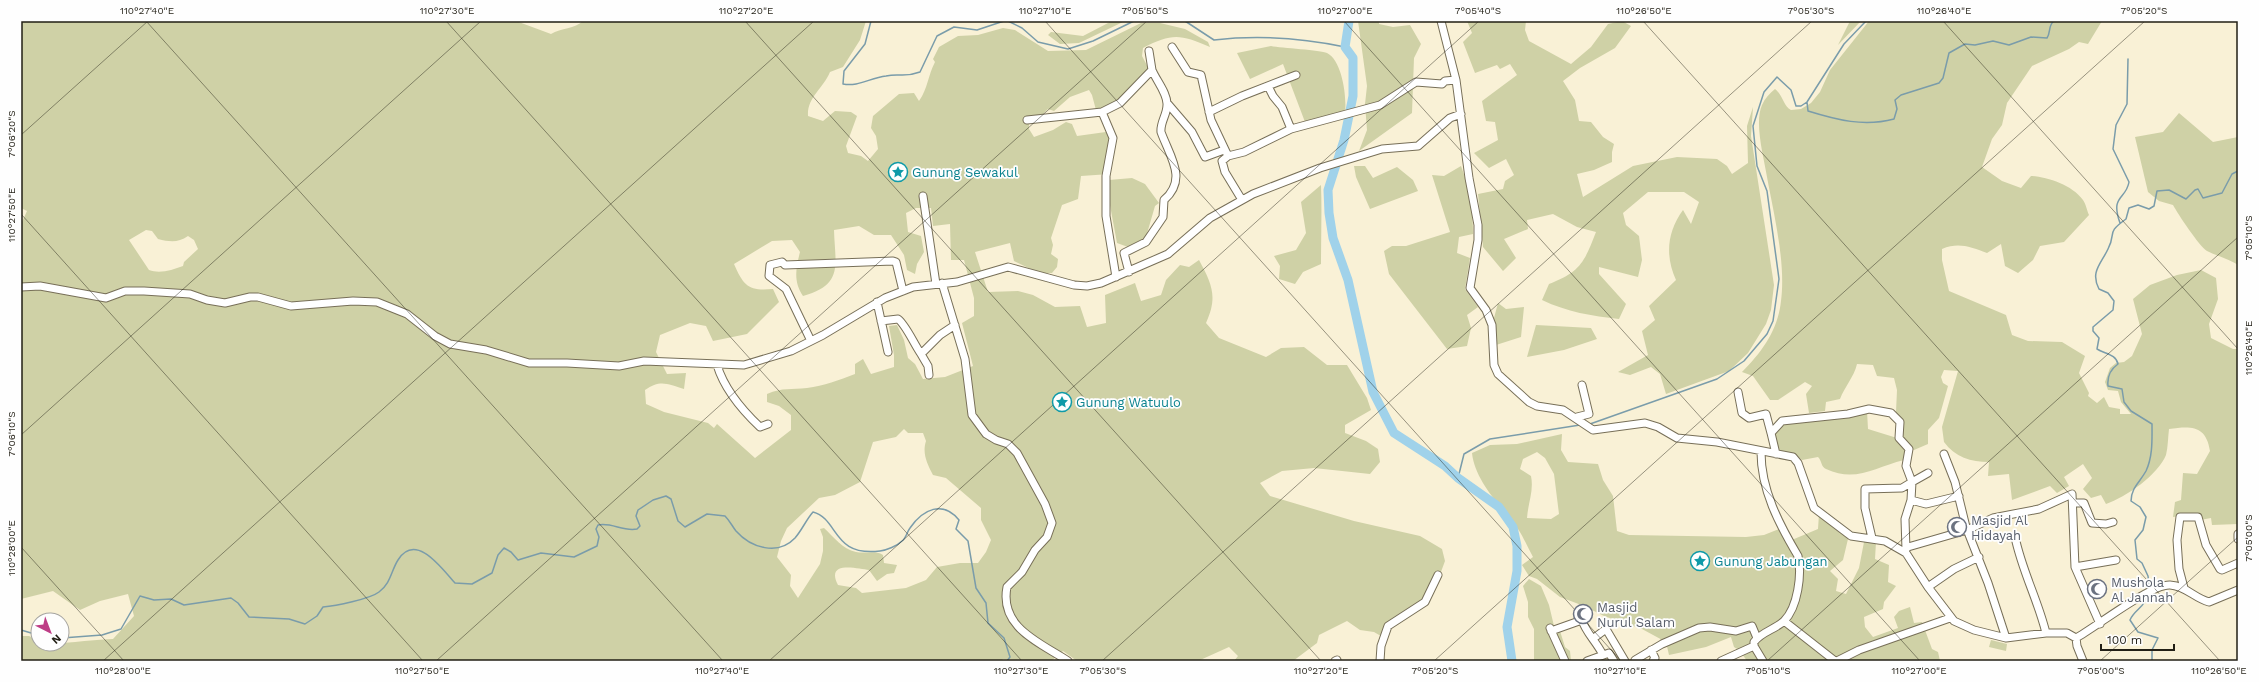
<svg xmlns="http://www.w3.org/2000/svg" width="2259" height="682" viewBox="0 0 2259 682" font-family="'Work Sans',sans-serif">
	<rect width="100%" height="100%" fill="#f9f1d6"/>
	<path fill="#cfd1a6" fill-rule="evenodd" d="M21 21H516L551 34C561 28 575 29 583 21H866L860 40 843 67 830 72C823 89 807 97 808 116L823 121 835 111 851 112 857 116 846 146 848 153 861 156 868 161 878 149 876 136 871 128 873 116 899 94 914 93 919 101C928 88 928 75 935 62L933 59 939 47 958 36 978 35 1003 28 1015 30 1048 51 1086 50 1141 23H1160L1185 29 1208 42 1210 47C1180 34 1172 33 1143 48L1142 56 1151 73 1115 109 1106 114 1096 110 1092 95 1089 90 1070 97 1054 111 1048 109 1043 114 1029 117V129L1034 137 1053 130 1066 122 1072 124 1077 136 1113 131 1117 138 1110 174 1081 176 1078 199 1062 205 1051 238 1053 245 1051 254 1058 259 1057 267 1052 273H1039L1014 261 1010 243 975 252 988 292 1018 291 1033 295 1055 307 1080 306 1087 327 1106 323 1105 295 1135 283 1141 301 1161 295 1166 280 1180 265 1189 267 1199 260C1212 284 1218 297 1206 323L1219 338 1266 357 1281 348 1304 347 1327 365H1347L1367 398 1371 410 1345 425V433L1366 441 1378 449 1380 462 1370 474 1314 468 1282 471 1260 483 1270 496 1354 521 1420 536 1442 549 1445 561 1435 588 1416 612 1391 628 1386 639 1374 632 1360 630 1347 621 1319 635 1317 643 1293 661H1234L1238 656 1229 647 1198 661H1077L1063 651 1051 661 1003 659 1001 661H21V636H29L38 640V644C63 644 87 640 113 639L134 616 128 594 100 601 80 610 53 591 21 599V224L27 211 21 208ZM916 208H931L933 226 950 224 951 260H964L974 298V316L962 323 973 366 945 377 923 379 915 364 908 358 904 340 897 325 889 326 894 355V367L871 374 863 359 855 364V374C839 380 824 386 807 388 791 390 783 387 767 394V402L779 406 791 415V430L755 458 717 424 714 428 708 423 664 412 646 404 645 390C660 379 668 384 684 389L686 373 667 374 656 352 660 335 690 323 706 326 713 341 747 334 779 302 773 289C749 291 744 287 734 264L772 241 792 240 800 252C796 268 793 281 803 296 844 285 835 265 834 230L859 226 874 235H891L904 255 907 270 915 274 917 264 924 252 921 236 908 232 906 213ZM146 230 152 231 158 239C170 242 178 243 188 236L194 240 198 249 184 262 183 266C172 270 160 274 149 270L129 240ZM904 429 908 433H923L926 441C922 453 927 464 933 475L946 478 981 508V520L991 540 986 552 978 563H960L937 567 926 580 906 588 862 593 856 588 838 585C825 560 858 569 869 570L877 581 887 574 894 573 897 565 884 563 883 555C875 550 865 554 856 552 842 549 834 537 824 528L820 529 823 537V551L820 564 798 598 790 586 791 575 777 557 781 541 787 528 819 498 835 495 860 482 873 442 896 437Z
		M1125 21 1079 43 1060 44 1048 35 1051 32 1083 36 1110 22Z
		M1358 21H1379V24L1393 27 1410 25 1421 44 1414 58 1412 113 1359 151 1367 130 1365 104 1367 86Z
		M1467 21H1526L1525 30 1529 41 1571 64 1591 47 1608 24 1622 21 1631 26 1615 48 1580 68 1563 81 1575 100 1579 121 1591 122 1603 137 1614 144 1612 152V162L1594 170 1577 174 1583 197 1633 166 1677 157 1717 159 1727 166 1732 174 1748 163 1747 126 1753 107 1751 136 1774 285 1771 310 1766 324 1748 353 1729 371 1666 394 1660 374 1651 367 1630 375 1618 372 1648 355 1642 331 1655 320 1649 306 1676 280C1665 256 1667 232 1683 210L1691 224 1699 202 1684 192H1648L1623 213 1626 225 1639 236 1642 260 1638 277 1599 267V274L1626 304 1619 319C1592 316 1567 312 1542 300L1549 284C1580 272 1584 263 1596 232L1577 227 1553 214 1527 220 1528 229 1504 239 1516 258 1503 271 1483 247 1478 194 1503 189 1505 181 1514 175 1506 159 1489 168 1474 153 1498 140 1495 122 1486 121 1482 101 1517 75 1510 64 1500 69 1497 65 1475 73 1463 42 1472 33Z
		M1850 21H1861L1838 45Z
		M1869 21H2102L2088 44 2079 42 2069 49 2032 66 2007 103 2002 125 1992 139 1982 167 2002 181 2021 188 2031 176C2048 177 2072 185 2083 200 2086 204 2087 211 2089 215L2064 242 2040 246 2033 260 2018 273 2005 266 2001 244 1987 253C1970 247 1959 242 1942 249V260L1949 291 2006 315 2012 335 2028 341 2062 342 2085 356 2079 373 2089 393 2088 396 2097 403 2104 397 2109 407 2120 409V414H2131L2121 402 2118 391 2108 390 2105 382 2110 368 2116 363 2124 362 2132 356 2142 334 2133 299 2150 285 2177 275 2201 270 2216 278 2218 299 2209 324 2211 338 2233 349H2238V524L2212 525 2211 518 2200 520 2193 514 2173 517 2175 502 2181 500 2183 473 2197 474 2210 451C2206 425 2191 426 2169 429 2168 437 2168 447 2166 455 2158 475 2126 497 2106 504L2101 495 2091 498 2083 489 2092 478 2083 464 2064 477 2069 486 2057 493 2050 486 2012 500 2009 474 1988 476 1989 462C1971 462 1955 457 1944 442L1942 427 1958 371 1944 370 1941 377 1943 383 1948 386 1939 418 1928 430V444L1914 450 1901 437 1902 423 1896 412 1897 390 1894 378 1877 376 1873 365 1857 364C1854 377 1845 386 1840 399L1826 402 1825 411 1809 413 1806 394 1812 386 1805 382 1778 400H1770L1753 376 1742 372C1762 352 1778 330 1781 301 1786 263 1774 215 1767 177 1764 158 1754 123 1762 105 1765 98 1770 93 1775 89 1783 95 1783 106 1791 110L1801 109 1811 103 1820 92 1830 70Z
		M1271 46C1281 48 1321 50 1327 53 1342 60 1347 97 1345 112L1305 122 1283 64 1250 79 1237 53Z
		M2179 113 2213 142 2238 137V265C2227 258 2217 256 2207 251 2199 246 2178 214 2173 205L2159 201 2148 192 2135 137 2163 132Z
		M1354 166H1365L1373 178 1397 167 1413 180 1418 191 1370 209 1356 177Z
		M1461 166C1469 187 1473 211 1473 234L1459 237 1457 253 1470 258 1465 289 1478 307 1467 315 1471 328 1467 346 1447 349 1389 274 1384 251 1392 246H1406L1450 232 1432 175 1444 176Z
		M1132 178 1145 184 1159 203 1155 206 1146 237 1128 247 1117 243 1109 200V180Z
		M1321 185C1322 211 1321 237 1321 264L1303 272 1295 284 1279 279 1280 266 1274 256 1296 250 1306 233 1301 202Z
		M1498 303 1506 309 1524 307 1521 337 1496 345 1494 318Z
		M1536 325 1591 328 1597 339 1564 350 1527 357Z
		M1867 411 1868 429 1897 438 1907 449 1904 460C1875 467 1856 483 1826 469 1821 467 1822 461 1818 457L1802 460 1795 454 1778 452 1773 432 1782 424Z
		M1562 434 1561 450 1568 462 1598 464 1603 480 1613 496 1617 531 1629 535 1746 537 1764 535 1779 529 1787 542 1818 529 1819 514 1843 532 1848 539 1843 560 1830 571 1838 579 1836 591 1846 594 1859 568 1864 542H1876L1875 559 1889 565 1888 582 1896 586 1884 602 1883 609 1864 617 1865 627 1873 637 1898 628 1894 617 1899 611 1910 607 1914 623 1922 622 1932 649 1938 652 1940 661H1747L1740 651 1734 647 1731 637 1706 647 1669 655 1666 642 1642 629 1604 616 1584 606 1560 597 1537 579 1529 576 1522 565 1533 557C1528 548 1524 538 1518 529 1502 507 1475 482 1472 453L1490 445 1517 444ZM1537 452 1545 458 1554 474 1559 514 1551 519 1527 518C1528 503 1534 491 1531 476L1520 469 1523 459Z
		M1529 579 1541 586 1549 605 1554 626 1560 631 1565 647 1570 651 1571 661H1534V629L1528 617V602L1523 586Z
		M1991 640 2007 644 2006 651 1989 647Z"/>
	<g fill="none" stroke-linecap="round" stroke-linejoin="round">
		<path stroke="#7a9caa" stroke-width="1.5" d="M534 21H573
			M871 21 865 44 844 71 843 84C858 87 870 78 886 76 900 73 904 78 920 72L937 36 954 27 977 30 1004 21
			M1008 21 1022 28 1038 42 1068 49 1093 41 1134 21
			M1185 21 1214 40C1257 35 1302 38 1345 47
			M1807 102 1808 111C1837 120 1864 127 1894 119L1897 109 1895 100 1901 95 1939 83 1943 78 1949 53 1965 44 1975 45 1993 41 2009 45 2031 37 2047 38C2051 32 2048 25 2054 21
			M2120 223C2110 195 2126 200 2129 182L2113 149 2116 125 2127 104 2128 59
			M1590 424 1717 379 1744 361 1767 334 1773 321 1779 279 1767 191 1757 166 1753 126 1764 92 1777 77 1791 90 1796 106H1801L1807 102 1844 44 1866 21
			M1458 478 1464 454 1490 439 1580 425
			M2147 590 2149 584 2148 576 2142 563 2137 559 2135 540 2143 530 2146 517 2140 507 2131 501C2131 488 2140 482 2146 471 2153 456 2152 439 2152 424L2131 411 2124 402 2122 389 2108 386C2107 377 2111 369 2118 364 2116 354 2105 354 2097 349L2099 338 2093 331V327L2113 310 2114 301 2108 293 2099 289C2090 272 2101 264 2108 249 2117 232 2105 234 2126 219L2129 208 2138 205 2149 209 2154 206 2157 191 2169 190 2186 199 2195 190 2198 189 2203 198 2222 193 2232 174 2238 171
			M2147 596C2146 606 2134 610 2130 620L2138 632 2158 638 2152 650V661
			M21 630 38 635
			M62 638 102 635 121 629 140 596 154 600 171 599 184 605 231 598 238 603 249 617 289 619 305 624 317 616 323 607C335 606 370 599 379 592 391 583 391 571 398 560 416 531 443 570 455 583L472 584 492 573 498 555 504 548 511 552 518 560 541 553 574 557 597 546 599 537 596 529 598 525C612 522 623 532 637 529L640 526 636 516 638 510 653 500 666 496 671 499 678 521 685 527 707 514 725 516C730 521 732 526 736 531 751 548 778 556 795 538 802 530 806 520 813 512 839 519 832 557 880 551 887 550 897 546 902 541 906 538 907 532 910 528 923 509 943 500 959 520L956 529 968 541 976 588 986 603 988 623 1004 638 1010 657 1007 661"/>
		<path stroke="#a0d2ea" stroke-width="9" d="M1349 21 1345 47 1353 58V96L1344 140 1328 190 1329 213 1333 238 1348 280 1373 392 1394 433 1445 466 1458 478 1499 507 1513 527 1517 546V571L1507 627 1512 661"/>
		<g stroke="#776f58" stroke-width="9">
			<path id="minor" d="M1441 21 1456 80 1469 178 1478 225V240L1470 288 1486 310 1492 325 1494 365 1498 374 1529 402 1537 406 1563 410 1593 430 1645 423 1658 427 1677 438 1717 442 1793 457 1798 463 1814 508 1851 536 1885 541 1906 553 1928 587 1954 621 1974 630 2006 638 2046 633H2067L2076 638
				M1172 47 1188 72 1201 75 1211 120 1228 156 1222 161 1225 172 1242 200
				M1268 86 1273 96 1282 107 1291 129
				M1168 104 1192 132 1205 157 1224 150
				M1102 112 1113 138 1106 176V216L1116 277
				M1209 112 1242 96 1296 75
				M1027 120 1102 112 1120 103 1152 70 1149 51
				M1228 156 1244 152 1291 129 1380 105 1416 82 1442 84 1445 81 1456 80
				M923 196 936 284
				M1129 272 1124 253 1146 242 1163 217 1164 200C1188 179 1170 157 1161 132 1160 122 1167 115 1167 105 1168 94 1156 80 1152 70
				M942 283 965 359 972 415 986 434 996 440 1008 444 1017 453 1045 504 1052 523 1047 537 1035 550 1022 572 1007 587C999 628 1041 643 1068 661
				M21 287 40 286 106 298 125 291H144L190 294 207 300 225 303 250 297H258L291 306 353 301 377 302 407 314 435 336 450 344 486 350 529 363H567L619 366 644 361 744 365 791 351 823 335 885 298 913 287 957 282 1008 267 1074 285 1087 286 1101 283 1168 254 1210 218 1253 194 1320 168 1382 149 1418 146 1450 118 1461 114
				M877 302 888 352
				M881 321 898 319C906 325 914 344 921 354
				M811 341 786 289 769 276 770 265 782 262 785 265 893 261 896 262 903 291
				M717 365C724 388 743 411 760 427L768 424
				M929 375 928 366 921 354 940 335 955 325
				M1738 392 1742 413 1749 418 1766 414 1771 433
				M1577 417 1589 414 1582 385
				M1761 452C1761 490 1779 524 1798 556 1802 574 1798 607 1784 621 1776 629 1761 632 1754 642V646L1763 661
				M1776 454 1771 433 1782 421 1848 414 1869 409 1891 413 1900 422 1899 438 1909 449 1906 466 1912 482 1902 488 1865 489V508L1872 538
				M1944 454 1955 482 1966 527 1988 583 2006 638
				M1928 473 1912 482 1911 500 1926 504 1959 496
				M2074 503H2084L2092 523 2106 524 2113 522
				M2238 534V539
				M2015 537C2022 571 2038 600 2046 633
				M1908 547 1967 530 1993 518 2039 509 2072 494 2075 567 2100 624
				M1906 550 1905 519 1911 500
				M2075 567 2116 560
				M1928 587 1954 569 1979 557
				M2184 588 2179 569 2177 540 2180 517H2198L2206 545 2220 569 2222 570 2238 563
				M1784 621 1835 661
				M1550 628 1565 661
				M1551 631 1582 620C1586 633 1596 641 1603 655
				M1594 638 1606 629 1625 661
				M2076 638C2096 627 2151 584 2170 585 2186 586 2194 598 2209 602L2238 590
				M2076 638 2077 646 2083 661
				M1651 650 1655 658 1653 661
				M1635 660 1662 644 1699 628 1710 627 1736 631 1752 626 1757 638
				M1335 661 1337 660
				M1380 661 1381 646 1388 626 1425 602 1438 575
				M1587 661 1609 653 1614 661
				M1721 661 1754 646
				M1837 661 1859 650 1950 618"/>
		</g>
		<use href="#minor" stroke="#fff" stroke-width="7"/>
	</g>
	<path fill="none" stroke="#221f15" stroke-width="1" stroke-opacity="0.45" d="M146 21 723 661M446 21 1022 661M745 21 1321 661M1045 21 1621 661M1344 21 1920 661M1643 21 2220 661M1943 21 2238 349M21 135 148 21M21 214 423 661M21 435 481 21M21 547 124 661M103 661 814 21M436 661 1147 21M769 661 1479 21M1102 661 1812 21M1434 661 2145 21M1767 661 2238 237M2100 661 2238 537"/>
	<defs>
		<g id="sight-ring" transform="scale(1)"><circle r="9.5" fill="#fefefe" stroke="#0f9aa8" stroke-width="1.5"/><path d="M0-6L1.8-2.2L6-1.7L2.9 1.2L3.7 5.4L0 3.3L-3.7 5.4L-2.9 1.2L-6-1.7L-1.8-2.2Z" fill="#0f9aa8"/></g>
		<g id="mosque-ring" transform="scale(1)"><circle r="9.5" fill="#fefefe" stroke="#6b7280" stroke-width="1.5"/><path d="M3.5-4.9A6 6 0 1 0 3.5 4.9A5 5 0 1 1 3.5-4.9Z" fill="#6b7280"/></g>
	</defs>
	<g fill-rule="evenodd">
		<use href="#sight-ring" x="898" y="172"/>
		<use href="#sight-ring" x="1062" y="402"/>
		<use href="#mosque-ring" x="1957" y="527"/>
		<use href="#sight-ring" x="1700" y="561"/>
		<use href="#mosque-ring" x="2097" y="589"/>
		<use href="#mosque-ring" x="1583" y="614"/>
	</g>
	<g text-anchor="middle" stroke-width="3.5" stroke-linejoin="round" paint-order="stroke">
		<g font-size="13" fill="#0d838f" stroke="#fefefe" text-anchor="start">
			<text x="912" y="177">Gunung Sewakul</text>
			<text x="1076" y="407">Gunung Watuulo</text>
			<text x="1714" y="566">Gunung Jabungan</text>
		</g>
		<g font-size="13" fill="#5b616d" stroke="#fefefe" text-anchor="start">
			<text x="1971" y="525">Masjid Al<tspan x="1971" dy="15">Hidayah</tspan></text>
			<text x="2111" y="587">Mushola<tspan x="2111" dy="15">Al Jannah</tspan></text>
			<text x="1597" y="612">Masjid<tspan x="1597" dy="15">Nurul Salam</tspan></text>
		</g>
	</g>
	<rect width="2259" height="682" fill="none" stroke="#fefefe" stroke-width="44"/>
	<g transform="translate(50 632) rotate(138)"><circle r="19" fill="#fefefe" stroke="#a6a5a1"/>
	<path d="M0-3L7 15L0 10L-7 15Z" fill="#be3d86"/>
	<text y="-6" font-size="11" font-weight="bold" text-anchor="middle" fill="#221f15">N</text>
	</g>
	<path d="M2101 644v6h73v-6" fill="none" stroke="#221f15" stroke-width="2"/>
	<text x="2107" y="644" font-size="12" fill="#221f15" stroke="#fefefe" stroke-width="3" paint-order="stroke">100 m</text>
	<rect x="22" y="22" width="2215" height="638" fill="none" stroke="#221f15" stroke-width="1.5"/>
	<g font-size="10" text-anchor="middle" fill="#221f15">
		<text x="147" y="14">110°27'40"E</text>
		<text x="447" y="14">110°27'30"E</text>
		<text x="746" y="14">110°27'20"E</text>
		<text x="1045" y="14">110°27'10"E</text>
		<text x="1145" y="14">7°05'50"S</text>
		<text x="1345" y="14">110°27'00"E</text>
		<text x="1478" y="14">7°05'40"S</text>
		<text x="1644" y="14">110°26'50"E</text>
		<text x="1811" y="14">7°05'30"S</text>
		<text x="1944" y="14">110°26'40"E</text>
		<text x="2144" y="14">7°05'20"S</text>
		<text transform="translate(11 134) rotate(-90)" y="4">7°06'20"S</text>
		<text transform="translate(11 215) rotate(-90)" y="4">110°27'50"E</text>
		<text transform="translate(2248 238) rotate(-90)" y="4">7°05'10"S</text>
		<text transform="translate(2248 348) rotate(-90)" y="4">110°26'40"E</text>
		<text transform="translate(11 434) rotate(-90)" y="4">7°06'10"S</text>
		<text transform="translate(2248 538) rotate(-90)" y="4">7°05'00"S</text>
		<text transform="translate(11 548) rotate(-90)" y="4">110°28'00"E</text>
		<text x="123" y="674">110°28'00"E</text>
		<text x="422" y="674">110°27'50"E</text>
		<text x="722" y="674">110°27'40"E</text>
		<text x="1021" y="674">110°27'30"E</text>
		<text x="1103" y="674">7°05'30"S</text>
		<text x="1321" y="674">110°27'20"E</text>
		<text x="1435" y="674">7°05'20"S</text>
		<text x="1620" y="674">110°27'10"E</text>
		<text x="1768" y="674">7°05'10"S</text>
		<text x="1919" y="674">110°27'00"E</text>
		<text x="2101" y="674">7°05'00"S</text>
		<text x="2219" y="674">110°26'50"E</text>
	</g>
</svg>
